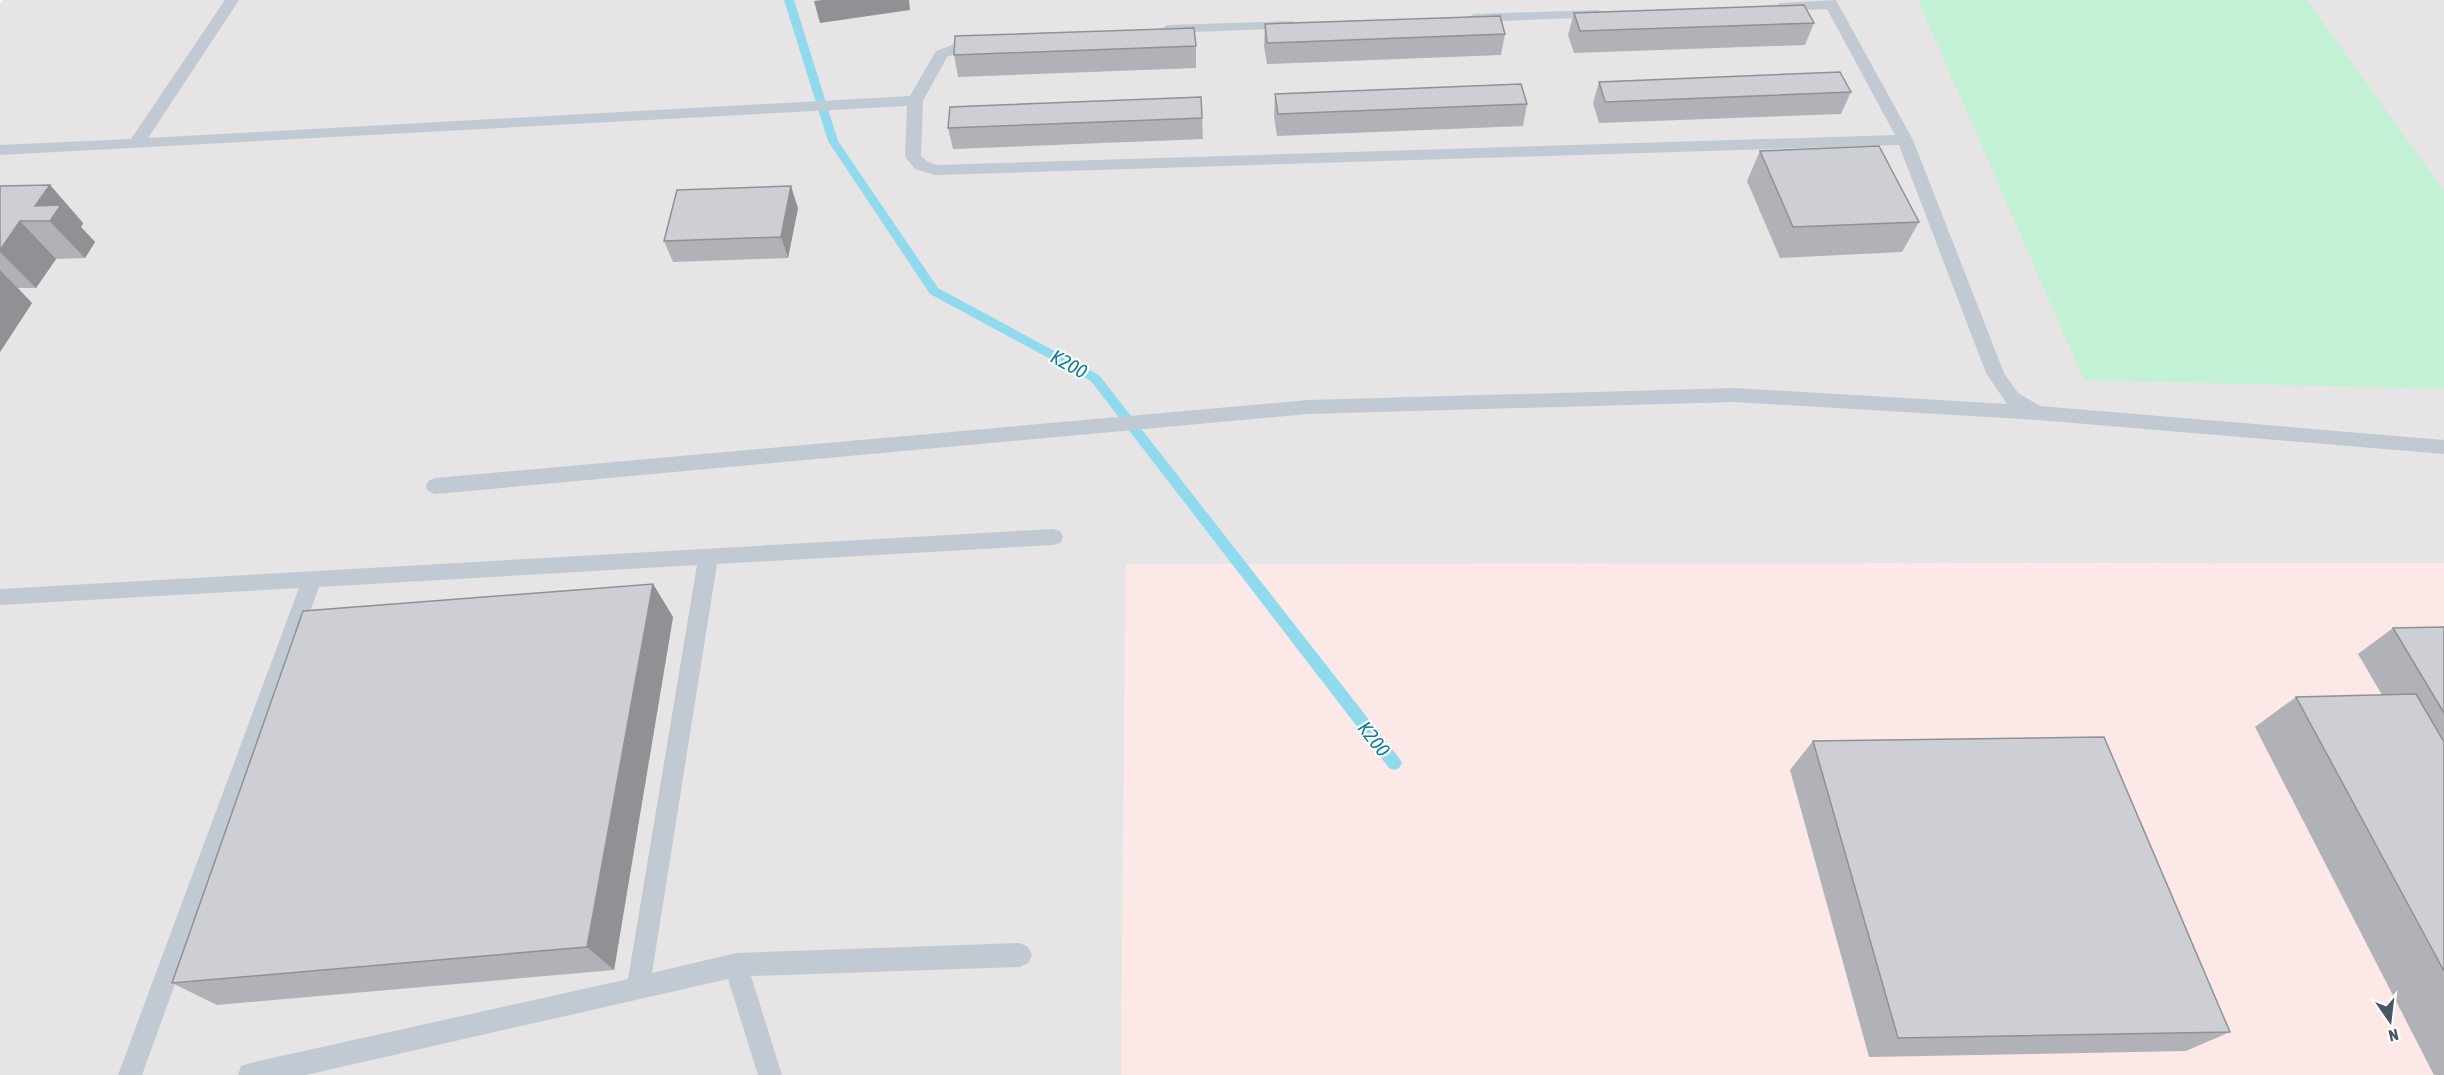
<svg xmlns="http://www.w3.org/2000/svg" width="2444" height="1075" viewBox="0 0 2444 1075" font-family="'Asap Condensed',sans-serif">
	<rect width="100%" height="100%" fill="#f5f3f3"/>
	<path fill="#e6e4e5" d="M4 0H2444V563L1126 564 1121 1075H0V4Z"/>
	<path fill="#fce8e6" d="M2444 563V1075H1121L1126 564Z"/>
	<path fill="#c3f1d5" d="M1918 0H2307L2444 191V389L2084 380Z"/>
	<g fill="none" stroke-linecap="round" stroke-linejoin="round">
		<path fill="#90daee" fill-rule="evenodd" d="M784 0H794L838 141 938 288 1099 375 1399 758 1402 763 1399 768 1394 770 1389 768 1091 381 930 294 828 141Z"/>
		<path fill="#c1cad2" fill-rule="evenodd" d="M225 0H239L148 138 910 96 936 51 973 37H983L985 40 983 43 947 57 923 101 921 156 927 161 936 165 1895 135 1827 9 1780 11 1773 7 1780 3 1836 0 1913 140 2004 373 2018 393 2040 406 2444 440V454L2038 420 1734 402 1308 414 435 494 428 491 426 486 428 481 435 478 1308 400 1734 388 2007 404 1986 373 1899 145 935 175 915 169 905 157 907 106 0 155V145L131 139Z
			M1598 10 1605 14 1603 17 1474 22 1467 18 1474 14Z
			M1292 21 1299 25 1297 28 1168 33 1161 29 1168 25Z
			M1053 529 1060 531 1063 537 1060 543 1053 545 717 564 652 973 736 953 1020 943 1028 947 1032 955 1028 963 1020 967 751 976 782 1075H758L728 979 306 1075H238L241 1066 250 1063 628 979 697 565 319 587 142 1075H118L299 588 0 605V589Z"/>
	</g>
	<path fill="#b0b2b7" d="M1574 13 1814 23 1805 45 1574 53 1568 35Z
		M1265 24 1505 34 1501 55 1267 64 1264 46Z
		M1196 46V68L958 77 954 55Z
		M1599 82 1851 92 1841 114 1599 123 1593 103Z
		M1275 94 1527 104 1523 126 1277 136 1274 116Z
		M1202 118 1203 139 953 149 948 128Z
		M1760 151 1919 222 1902 252 1780 258 1747 181Z
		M50 185 83 223 81 227 95 242 85 258 56 259 36 288H18L32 303 0 352V186Z
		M798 208 788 258 673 262 664 241Z
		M653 584 673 617 614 970 217 1005 172 983Z
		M2444 627V1075H2434L2255 727 2296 697 2382 695 2358 654 2393 628Z
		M1813 741 2230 1032 2186 1051 1869 1057 1790 770Z"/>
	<path fill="#909195" d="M822 0H909L910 10 820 23 814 1Z
		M50 185 83 223 81 227 95 242 85 258 35 206Z
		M791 186 798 208 788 258 781 237Z
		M20 221 56 259 36 288 0 252V250Z
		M0 270 32 303 0 352Z
		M653 584 673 617 614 970 587 947Z"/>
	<path fill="#cdcfd5" stroke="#909195" stroke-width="1.5" d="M1804 5 1814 23 1580 31 1574 13Z
		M1500 16 1505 34 1267 43 1265 24Z
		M1194 28 1196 46 954 55 955 36Z
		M1840 72 1851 92 1605 102 1599 82Z
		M1521 84 1527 104 1278 114 1275 94Z
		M1201 97 1202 118 948 128 950 107Z
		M1879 146 1919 222 1793 227 1760 151Z
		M50 185 35 206 61 205 50 221H20L0 250V186Z
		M791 186 781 237 664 241 677 190Z
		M653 584 587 947 172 983 303 611Z
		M2444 627V713L2393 628Z
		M2416 694 2444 742V971L2296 697Z
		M2104 737 2230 1032 1898 1038 1813 741Z"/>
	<g text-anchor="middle" stroke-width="4.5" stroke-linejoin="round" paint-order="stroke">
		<g font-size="20" font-style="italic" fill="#0c7c9b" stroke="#fff">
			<text transform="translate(1069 364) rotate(29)" y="7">K200</text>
			<text transform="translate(1374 739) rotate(52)" y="7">K200</text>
		</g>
	</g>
	<g transform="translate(2390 1021) rotate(166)" stroke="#ffffff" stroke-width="4.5" paint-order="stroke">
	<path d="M0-4.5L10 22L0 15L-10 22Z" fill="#4a5661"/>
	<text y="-9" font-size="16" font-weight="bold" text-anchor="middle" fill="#4a5661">N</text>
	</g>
</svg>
